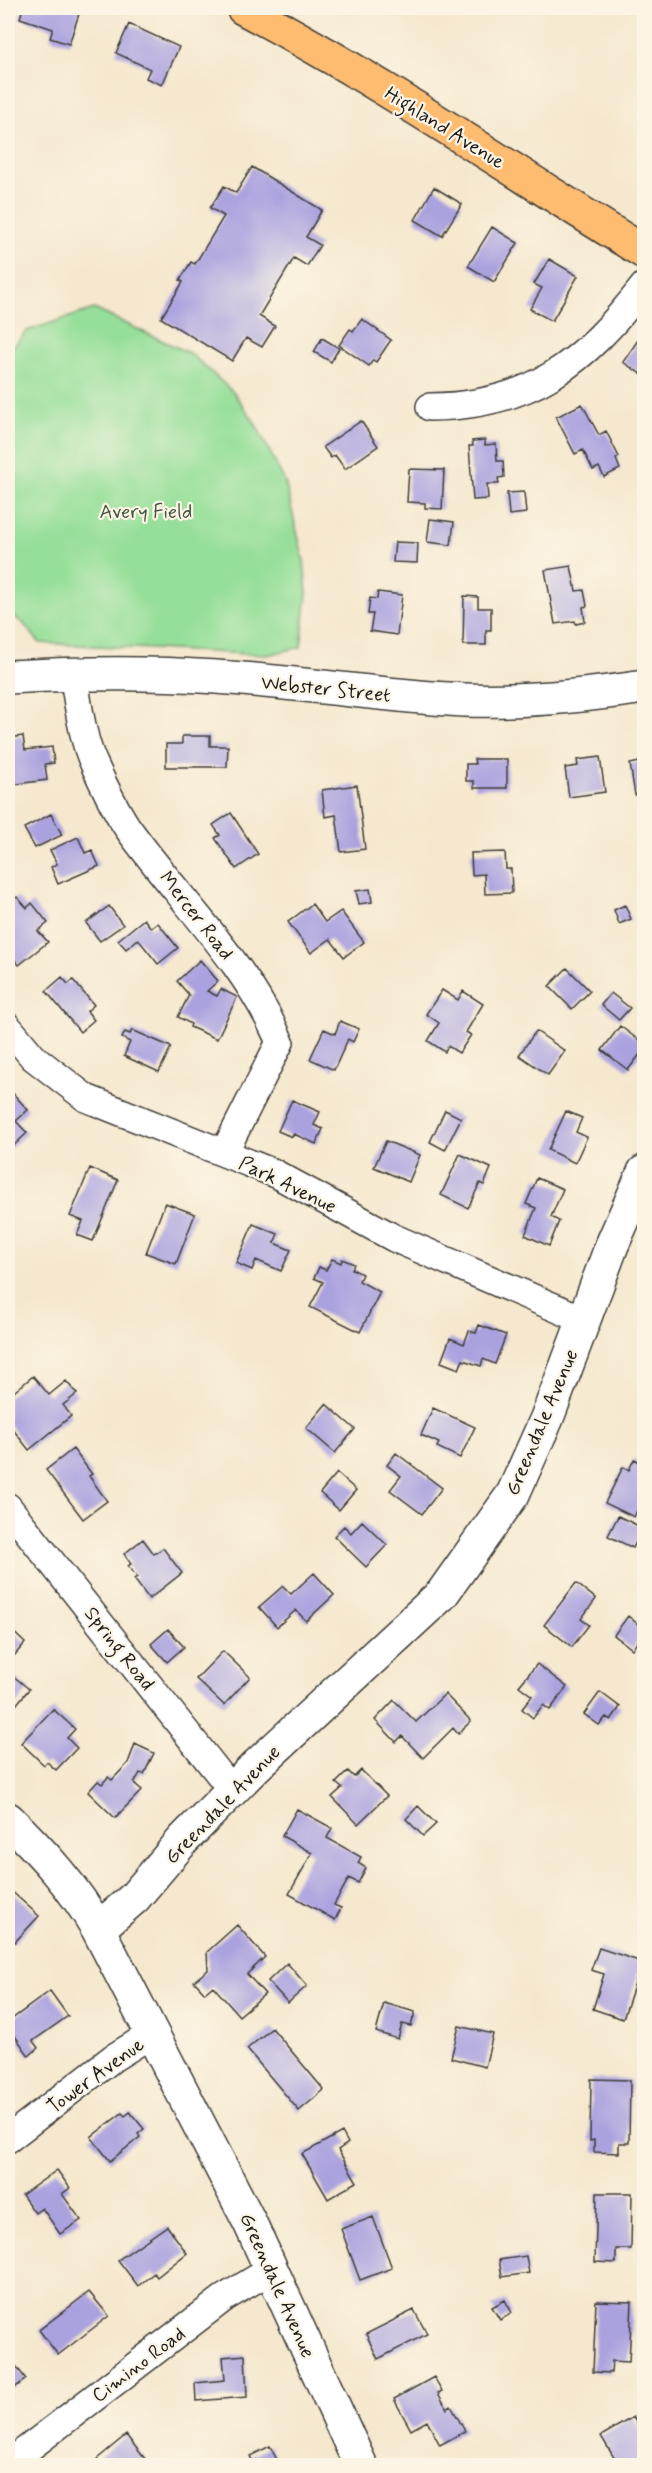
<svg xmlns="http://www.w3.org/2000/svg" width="652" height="2473" viewBox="0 0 652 2473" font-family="Mynerve,sans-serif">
	<rect width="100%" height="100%" fill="#fcf5e5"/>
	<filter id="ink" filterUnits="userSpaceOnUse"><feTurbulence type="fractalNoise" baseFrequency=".0167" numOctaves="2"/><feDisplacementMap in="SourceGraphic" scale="12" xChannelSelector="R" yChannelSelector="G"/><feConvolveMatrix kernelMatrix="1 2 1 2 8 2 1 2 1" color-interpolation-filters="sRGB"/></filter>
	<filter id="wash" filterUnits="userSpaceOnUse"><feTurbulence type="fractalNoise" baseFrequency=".008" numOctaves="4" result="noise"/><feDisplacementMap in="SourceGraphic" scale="24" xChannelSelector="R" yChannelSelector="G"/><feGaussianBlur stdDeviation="1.35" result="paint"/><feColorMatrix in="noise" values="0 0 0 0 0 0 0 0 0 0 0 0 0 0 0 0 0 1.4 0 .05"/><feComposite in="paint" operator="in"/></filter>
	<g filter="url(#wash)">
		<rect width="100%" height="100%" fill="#f5e8ce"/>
		<path fill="#96df9a" stroke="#597e5b" stroke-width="1.5" d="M94 309 191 354 234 393 255 423 285 482 304 561 307 593 301 647 267 655 40 643 22 622 8 613V352L27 331Z"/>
		<g id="blocks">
			<path fill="#aaa2df" d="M23 8H81L69 44 50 38 53 29 20 18Z
				M129 24 179 47 162 85 146 78 150 69 116 53Z
				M252 167 322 210 306 237 320 245 307 266 294 258 259 316 275 326 262 347 246 338 232 361 161 318 183 282 180 280 191 262 195 264 224 216 210 208 224 186 236 193Z
				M434 187 462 204 442 236 415 220Z
				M492 227 518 243 494 282 468 266Z
				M549 259 578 276 552 321 530 309 542 288 534 284Z
				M362 319 391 340 376 362 373 360 369 366 339 345 350 329 353 331Z
				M322 338 339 348 331 362 314 352Z
				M638 340 644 344V376L623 362Z
				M582 404 599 435 606 431 619 457 616 459 620 469 604 477 599 467 593 470 583 450 575 454 556 417Z
				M361 421 378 446 345 469 335 455 331 458 323 447Z
				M485 440V445L496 444 497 461H503L504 477 498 478 499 484H487L488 499 473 500 469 446H473L472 441Z
				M409 469 444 470 442 509 425 508V503L407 502Z
				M524 492 526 513 509 515 507 493Z
				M430 519 454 522 451 545 427 542Z
				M395 542 418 543 417 563 393 562Z
				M571 566 576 591 584 590 587 606 583 607 585 622 576 624 575 621 555 624 545 570Z
				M378 592 402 595 397 635 370 631 373 614H368L370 598 377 599Z
				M464 596 478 597V608H491V630H486V645H463Z
				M23 736 25 750 52 747 54 763 45 764 47 780 9 785 8 738Z
				M182 736H210V746H228L227 767H166V744H182Z
				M600 757 605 792 569 797 565 768 578 766 577 760Z
				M474 759H507V788H474V781H466V764H475Z
				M644 761V794L635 795 630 764Z
				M357 785 365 849 341 852 336 815 325 817 322 790Z
				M231 813 258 854 236 869 215 838 220 835 213 825Z
				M51 814 62 835 35 848 24 828Z
				M78 837 85 853 92 850 99 866 58 884 51 867 57 864 50 850Z
				M505 852 506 869H511L512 893 485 894 484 874 472 875 471 853Z
				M370 889 372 902 359 904 356 891Z
				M17 897 27 908 32 903 48 923 38 931 48 942 19 965 8 952V904Z
				M312 904 325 922 341 911 364 942 344 957 330 939 311 953 288 922Z
				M625 905 631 919 619 924 614 910Z
				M109 906 123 925 100 941 86 923Z
				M144 919 151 928 158 923 178 948 158 964 138 939 126 949 118 940Z
				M200 960 218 981 207 991 217 996 221 989 237 997 217 1039 190 1027 191 1024 178 1017 189 995 177 981Z
				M567 968 590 991 572 1009 549 986Z
				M62 977 68 984 73 980 94 1005 87 1011 94 1020 80 1032 46 991Z
				M442 990 458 1000 463 991 483 1004 466 1032 471 1035 459 1053 448 1046 445 1052 428 1041 439 1023 426 1014Z
				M611 993 630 1008 619 1020 601 1005Z
				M340 1021 359 1029 353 1042 348 1039 334 1070 310 1059 324 1029 335 1034Z
				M620 1026 644 1044V1049L628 1070 602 1050Z
				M132 1030 171 1047 159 1072 124 1056 130 1042 122 1038 125 1032 130 1034Z
				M536 1031 565 1051 548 1075 519 1055Z
				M8 1088 28 1110 16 1121 27 1133 8 1151Z
				M292 1100 320 1112 314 1125 323 1129 316 1144 294 1134 292 1137 278 1131Z
				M445 1110 461 1118 445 1150 430 1142Z
				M566 1111 582 1118 576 1132 587 1137 575 1163 548 1150Z
				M386 1141 420 1155 409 1182 374 1167Z
				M460 1154 491 1168 484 1185 480 1183 468 1208 441 1195Z
				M90 1168 118 1180 93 1241 77 1235 83 1221 70 1216Z
				M537 1178 563 1189 551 1217 559 1221 549 1246 525 1235 536 1208 526 1204Z
				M165 1203 195 1214 176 1264 146 1253Z
				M253 1224 278 1234 274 1243 291 1250 281 1271 256 1260 252 1270 236 1263Z
				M332 1259 341 1263 342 1259 354 1264 352 1269 362 1274 359 1281 380 1292 360 1332 310 1307 323 1282 314 1278 319 1267 326 1270Z
				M479 1325 506 1335 495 1364 483 1359 481 1366 463 1360 459 1369 441 1362 450 1338 464 1344 469 1331 476 1333Z
				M33 1376 49 1395 66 1381 77 1394 63 1405 71 1416 29 1450 8 1423V1397Z
				M326 1404 355 1429 335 1453 306 1428Z
				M433 1408 475 1427 460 1458 437 1447 439 1443 421 1435Z
				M73 1449 92 1474 89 1476 107 1501 83 1519 46 1470Z
				M396 1453 442 1488 422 1514 390 1490 401 1476 387 1465Z
				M634 1459 644 1464V1495L634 1517 605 1503 623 1467 629 1470Z
				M337 1473 356 1490 339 1510 320 1493Z
				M618 1516 643 1528 633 1548 608 1536Z
				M362 1521 387 1545 366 1567 334 1536 344 1526 351 1533Z
				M143 1539 154 1554 163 1548 182 1573 149 1599 134 1579 137 1577 128 1566 131 1564 124 1554Z
				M314 1573 334 1595 306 1621 296 1610 277 1627 259 1607 283 1586 291 1594Z
				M576 1583 596 1599 581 1619 589 1625 572 1647 544 1625Z
				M628 1616 644 1629V1634L632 1649 614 1635Z
				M8 1627 25 1643 8 1663Z
				M168 1629 184 1647 167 1662 151 1644Z
				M223 1651 250 1677 224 1705 196 1679Z
				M537 1664 567 1687 550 1710 543 1705 533 1718 522 1709 532 1696 519 1686Z
				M12 1675 29 1689 8 1715V1681Z
				M600 1692 620 1707 611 1720 606 1717 599 1725 584 1714Z
				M445 1694 471 1721 458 1734 453 1728 423 1758 402 1736 396 1742 375 1720 394 1700 416 1722Z
				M53 1709 75 1729 67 1738 77 1748 56 1770 47 1762 44 1765 21 1743Z
				M135 1744 154 1753 144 1774 140 1773 134 1783 142 1790 115 1818 88 1792 98 1781 102 1784 108 1777 112 1780 128 1763Z
				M361 1770 387 1796 358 1824 332 1797 342 1788 336 1783 348 1771 354 1777Z
				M418 1806 436 1824 423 1836 406 1819Z
				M297 1809 332 1828 327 1838 361 1857 358 1863 366 1868 358 1883 349 1878 334 1905 341 1908 335 1920 289 1894 312 1853 282 1836Z
				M8 1888 39 1916 13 1944 8 1938Z
				M237 1925 265 1957 247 1974 265 1994 239 2016 213 1986 205 1993 194 1981 208 1970 207 1952Z
				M599 1948 642 1962 623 2019 593 2009 604 1974 591 1970Z
				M287 1963 307 1986 288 2003 268 1981Z
				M50 1991 68 2016 33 2041 38 2048 29 2056 8 2026V2022Z
				M384 2003 415 2012 411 2026 402 2024 398 2039 376 2032Z
				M459 2026 493 2034 485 2067 451 2058Z
				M272 2028 324 2090 299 2111 247 2049Z
				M591 2079 630 2080 629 2143H619V2153L594 2152V2140L590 2141Z
				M130 2112 144 2129 138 2134 140 2137 110 2161 91 2137 122 2113 125 2116Z
				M342 2132 348 2143 338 2150 357 2182 328 2199 302 2154Z
				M57 2170 70 2188 62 2194 81 2220 60 2234 42 2208 35 2213 22 2195Z
				M597 2193H632L631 2249H616V2263L595 2262Z
				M373 2217 392 2268 360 2280 341 2229Z
				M167 2226 187 2253 157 2277 154 2273 138 2286 118 2260Z
				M526 2256 529 2273 502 2277 499 2260Z
				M89 2292 109 2316 58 2355 39 2330Z
				M505 2300 512 2313 500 2320 492 2307Z
				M596 2301 632 2302 629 2362 612 2361 611 2373 593 2372Z
				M414 2310 427 2334 378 2359 366 2334Z
				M245 2355 247 2397 196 2401 195 2383 225 2380 223 2357Z
				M8 2356 26 2379 8 2393Z
				M434 2377 442 2391 438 2393 447 2409 451 2406 465 2431 440 2445 427 2421 411 2430 394 2399Z
				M633 2417 644 2435V2466H619L601 2436Z
				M126 2435 149 2464 147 2466H98L100 2463 97 2459Z
				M270 2446 280 2466H255L250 2456Z"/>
		</g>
	</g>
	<g filter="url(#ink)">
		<use href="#blocks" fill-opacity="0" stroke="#3d3b37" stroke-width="1.5"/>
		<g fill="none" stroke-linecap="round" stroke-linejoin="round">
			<g stroke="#3d3b37" stroke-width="30">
				<path id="minor" d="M430 407C531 406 584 363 644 286
					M73 673C78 702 82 740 95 766 104 786 115 809 127 827 178 899 244 959 280 1042L224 1153
					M8 1027 33 1057 86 1098 274 1173 394 1238 584 1320
					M8 1507 232 1790
					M8 2139 113 2058 153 2033
					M8 2464 224 2298 272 2269"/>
			</g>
			<g stroke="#3d3b37" stroke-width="36">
				<path id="tertiary" d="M8 677C77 673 146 672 216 677 299 682 381 696 464 700 524 702 585 696 644 687
					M8 1819C43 1853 74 1887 98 1929L250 2223 361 2466
					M98 1929 134 1898 184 1839 255 1767 442 1594 513 1494 547 1418 612 1245 644 1172"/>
			</g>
			<g stroke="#3d3b37" stroke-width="36">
				<path id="primary" d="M243 8C381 81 511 170 644 252"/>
			</g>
			<use href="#minor" stroke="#fff" stroke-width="27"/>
			<use href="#tertiary" stroke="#fff" stroke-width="33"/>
			<use href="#primary" stroke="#febc70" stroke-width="33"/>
		</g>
	</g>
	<g text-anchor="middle" stroke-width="4.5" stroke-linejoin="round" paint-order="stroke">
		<g font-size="20" fill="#1c1c1c" stroke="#fcf5e5">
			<text transform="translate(445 127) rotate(32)" y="7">Highland Avenue</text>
			<text transform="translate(326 688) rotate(6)" y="7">Webster Street</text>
			<text transform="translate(197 915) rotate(52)" y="7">Mercer Road</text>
			<text transform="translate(288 1184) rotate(26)" y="7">Park Avenue</text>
			<text transform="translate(541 1422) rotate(-67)" y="7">Greendale Avenue</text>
			<text transform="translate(120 1648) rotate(52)" y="7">Spring Road</text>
			<text transform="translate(222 1804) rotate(-46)" y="7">Greendale Avenue</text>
			<text transform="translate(95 2075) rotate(-36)" y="7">Tower Avenue</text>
			<text transform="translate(278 2285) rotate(66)" y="7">Greendale Avenue</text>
			<text transform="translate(138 2364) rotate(-37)" y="7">Cimino Road</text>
		</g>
		<g font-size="20" fill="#415642" stroke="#fcf5e5">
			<text x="146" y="518">Avery Field</text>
		</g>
	</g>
	<rect width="652" height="2473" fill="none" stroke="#fcf5e5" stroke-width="30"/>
</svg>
